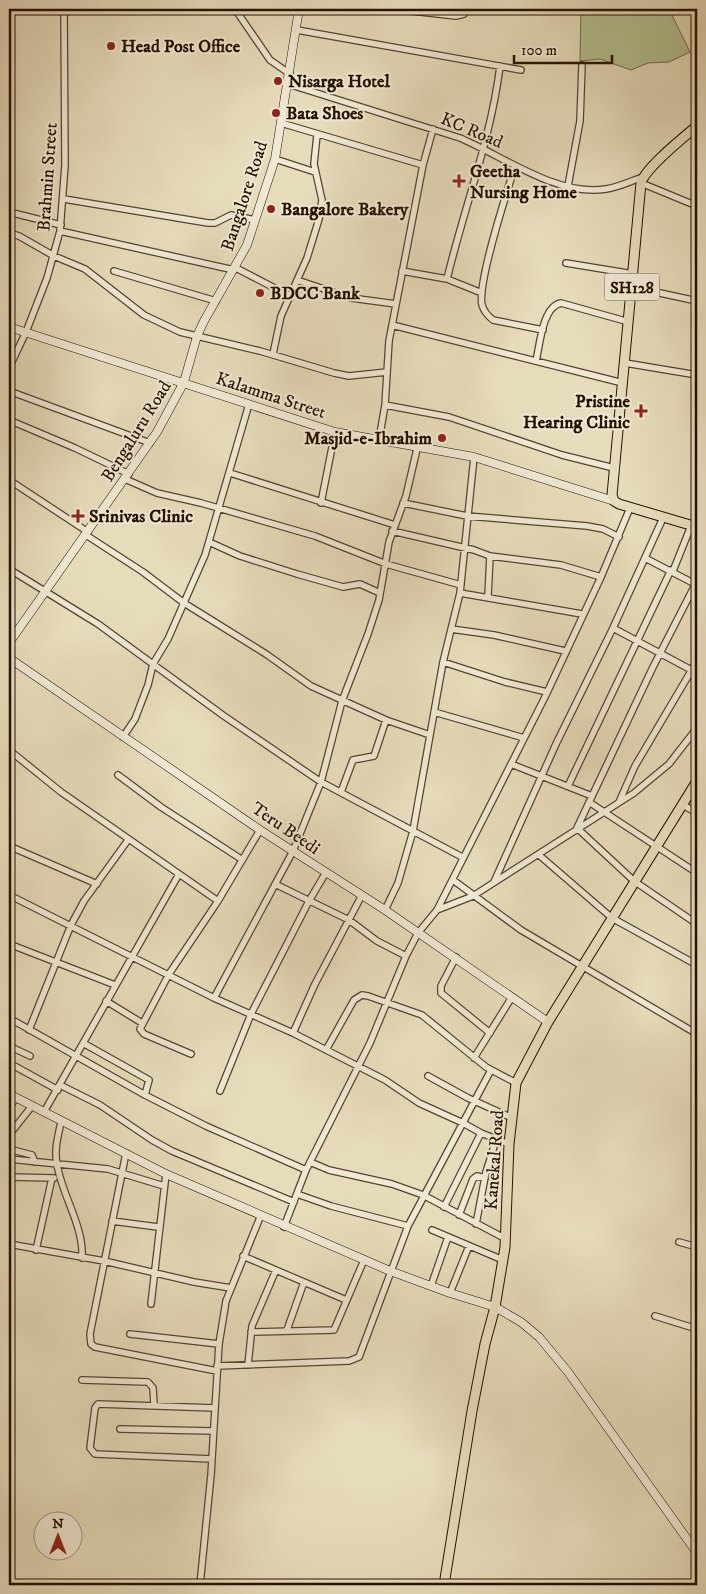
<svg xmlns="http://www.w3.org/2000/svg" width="706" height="1594" viewBox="0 0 706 1594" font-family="'IM FELL DW Pica',serif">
	<rect width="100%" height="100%" fill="#e6dbbb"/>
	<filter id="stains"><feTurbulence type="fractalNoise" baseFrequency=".004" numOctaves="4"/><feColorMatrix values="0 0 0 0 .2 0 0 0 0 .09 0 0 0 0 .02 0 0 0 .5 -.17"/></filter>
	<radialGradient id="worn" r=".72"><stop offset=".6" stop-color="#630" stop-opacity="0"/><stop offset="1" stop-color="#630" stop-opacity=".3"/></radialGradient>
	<path fill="#b4c091" stroke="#6c6848" d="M581 9H669L690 52 669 62 648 63 631 70 600 59 580 61Z"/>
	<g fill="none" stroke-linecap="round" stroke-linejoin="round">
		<g stroke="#55442f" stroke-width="8">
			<path id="street" d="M235 9 270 60 290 74
				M393 9 456 16 464 14 465 9
				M297 30 521 70
				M288 84 460 138C503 156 557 197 606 189 619 187 631 181 643 177
				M281 123 423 165
				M275 159 315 172
				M515 166C507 192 477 283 482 305 484 312 488 316 493 320L543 330
				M641 183 697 206
				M568 186 580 121 582 65
				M64 199 208 223H215L231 215 255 220
				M9 212 61 225
				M60 231 234 270
				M9 233 19 236 54 256 85 269 144 315 180 332 260 351 334 373 349 376 387 372
				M566 263 633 274
				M236 268 290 296
				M114 271 216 301
				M402 271 447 279 482 293
				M447 279C464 208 491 139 500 66
				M297 280 351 298 396 304
				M632 287 697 301
				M392 325 623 383
				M273 354 281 316 307 258 319 219 322 200 314 164 317 135
				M536 361C540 345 542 307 561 303L629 322
				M625 363 697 375
				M9 368 26 332 47 278 60 231 65 165 64 9
				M9 391 150 443
				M385 405 449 417 562 455 614 468
				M9 420 75 448 129 474
				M379 440 385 405 389 341 423 165 433 129
				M230 473 395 525
				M125 479 157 493 201 503 315 536 386 564 461 585
				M9 480 88 532
				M321 503 335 432
				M403 503 467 516 587 526 603 529 619 537
				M392 531 474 550 490 556 561 565 601 577
				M86 535 143 572 184 603 266 654 311 686 386 720 430 735
				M209 542 240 556 297 574 343 587 360 584 380 593
				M645 558 697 585
				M9 569 98 624 224 716 321 782 462 857
				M673 571 691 526
				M697 581 653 667 577 828 634 881 697 924
				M460 593 582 614
				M488 596 490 556
				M613 628 697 673
				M451 629 494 635 565 651
				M443 662 505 682 547 692
				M434 712 524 738
				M123 737 135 719 148 685 153 664 168 639 205 555 249 404
				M9 750 61 792 218 901 260 830
				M511 764 592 796
				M118 775 161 807 241 859
				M568 786 671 570
				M341 792 353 760 374 756 386 720
				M589 802 697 873
				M619 802 635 766 697 661
				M683 805 697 813
				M9 846 97 884
				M539 855 612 918 697 965
				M453 880 521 930 697 1034
				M494 882 556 744 613 628 663 518
				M275 884 349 920 377 941 406 956
				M9 895 214 998 293 1033 385 1080 419 1103 463 1123 481 1133 509 1144
				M385 910 398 883 413 831 443 662 460 593 474 457
				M437 910 473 896 634 793 669 764 697 728
				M9 944 115 985
				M456 957 441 986V993L490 1033
				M214 998 293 851 321 782 342 701 368 634 379 600 389 542 406 496 417 449
				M106 1001 142 1023
				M9 1018 145 1095 206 1126 306 1170
				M29 1030 71 925 84 901 128 840
				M293 1033 315 984 362 895
				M83 1043 149 1080 145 1095
				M9 1046 30 1056
				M326 1050 354 1000 362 995 368 996 422 1015 486 1067 516 1083
				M191 1054 144 1034 140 1029 169 974 218 901
				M474 1058 512 997
				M9 1063 58 1090
				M428 1076 468 1098 512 1118
				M60 1085 100 1105 152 1140 172 1151 294 1202
				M220 1091 251 1014 309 901 325 874
				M9 1106 17 1098
				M44 1112 179 874
				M61 1122C58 1136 54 1150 57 1164 62 1196 84 1226 82 1258
				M9 1135 32 1106
				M9 1149 32 1155 35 1162
				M126 1153 90 1334 91 1344 95 1347 217 1371
				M9 1159 108 1169 164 1186
				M310 1162 329 1170 392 1184 423 1195 506 1239
				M9 1177 54 1178
				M297 1194 331 1206 408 1226
				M444 1207 481 1133
				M459 1215 473 1179 477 1176 485 1178
				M112 1221 158 1227
				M476 1224 486 1172 496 1140
				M284 1227 306 1170 370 1043 406 956 418 933 437 910 545 697 601 577 630 508
				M432 1230 503 1260
				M679 1242 697 1247
				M9 1244 104 1261 194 1282 231 1288
				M36 1250 52 1178
				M243 1256 346 1300
				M431 1286 448 1237
				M450 1293 469 1246
				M151 1304 166 1174
				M655 1316 697 1329
				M287 1330 304 1282
				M251 1332 334 1330 364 1260
				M130 1334 219 1344
				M248 1365 252 1326 276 1270
				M217 1366 349 1361 359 1357 408 1226 491 1070
				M82 1380 148 1382 153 1388 154 1405
				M120 1429 212 1431
				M212 1459 95 1454 90 1448 95 1408 98 1404 215 1408
				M200 1585 211 1475 219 1344 226 1301 261 1215"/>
		</g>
		<g stroke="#251100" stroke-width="9">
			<path id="secondary" d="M9 327 335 432 474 457 614 501
				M9 643 157 432 184 382 197 336 204 321 247 245 275 159 299 9
				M9 658 260 830 385 910 548 1022
				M9 1094 166 1174 390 1271 450 1293 495 1307 521 1322 539 1337 568 1372 697 1553"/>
		</g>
		<g stroke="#251100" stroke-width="11">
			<path id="primary" d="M697 126C684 137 645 168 641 183L612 495 614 501 619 504 697 527
				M444 1585 472 1411 485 1344 495 1307 505 1247 509 1144 516 1083 548 1022 697 781"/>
		</g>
		<use href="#street" stroke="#efe8d3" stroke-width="5.5"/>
		<use href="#secondary" stroke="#efe8d3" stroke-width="8"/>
		<use href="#primary" stroke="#e6dbbb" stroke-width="9"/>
	</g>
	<g fill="#8f2418" stroke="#efe8d3" stroke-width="2">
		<circle cx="111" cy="46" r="5"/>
		<circle cx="278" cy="81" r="5"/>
		<circle cx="276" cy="113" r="5"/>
		<path d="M456.5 173.5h5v5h5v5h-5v5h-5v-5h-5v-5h5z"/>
		<circle cx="271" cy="209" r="5"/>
		<circle cx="260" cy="293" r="5"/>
		<path d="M638.5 403.5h5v5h5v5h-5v5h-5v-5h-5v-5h5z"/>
		<circle cx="442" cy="438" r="5"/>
		<path d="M75.5 508.5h5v5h5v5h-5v5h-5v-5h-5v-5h5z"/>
	</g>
	<g text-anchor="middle" stroke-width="4" stroke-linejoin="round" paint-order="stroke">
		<rect fill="#efe8d3" stroke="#62523f" stroke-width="1" x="604.5" y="273.5" width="55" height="27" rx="4"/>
		<g font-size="16" font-weight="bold" fill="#251100">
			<text x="632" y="293">SH128</text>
		</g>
		<g font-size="18" font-weight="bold" fill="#251100" stroke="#efe8d3" text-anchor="start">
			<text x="121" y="52">Head Post Office</text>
			<text x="288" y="87">Nisarga Hotel</text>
			<text x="286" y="119">Bata Shoes</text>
			<text x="470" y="177">Geetha<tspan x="470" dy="21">Nursing Home</tspan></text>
			<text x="281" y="215">Bangalore Bakery</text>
			<text x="270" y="299">BDCC Bank</text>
			<text x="630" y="407" text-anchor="end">Pristine<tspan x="630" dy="21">Hearing Clinic</tspan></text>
			<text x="432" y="444" text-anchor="end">Masjid-e-Ibrahim</text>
			<text x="89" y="522">Srinivas Clinic</text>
		</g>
		<g font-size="18" fill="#251100" stroke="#efe8d3">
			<text transform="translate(472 130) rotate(23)" y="6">KC Road</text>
			<text transform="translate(47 177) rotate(-86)" y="6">Brahmin Street</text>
			<text transform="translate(244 196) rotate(-72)" y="6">Bangalore Road</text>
			<text transform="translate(271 395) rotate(18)" y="6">Kalamma Street</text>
			<text transform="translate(136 431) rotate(-58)" y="6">Bengaluru Road</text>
			<text transform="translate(286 828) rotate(34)" y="6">Teru Beedi</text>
			<text transform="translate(494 1160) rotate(-86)" y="6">Kanekal Road</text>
		</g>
	</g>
	<rect width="706" height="1594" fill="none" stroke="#e6dbbb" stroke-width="30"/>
	<rect x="10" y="10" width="686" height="1574" fill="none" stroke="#251100" stroke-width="2.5"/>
	<rect x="15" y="15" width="676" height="1564" fill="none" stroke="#251100"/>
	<g transform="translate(58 1536)"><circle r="24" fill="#efe8d3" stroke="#9e927f"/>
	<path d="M0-4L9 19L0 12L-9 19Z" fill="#8f2418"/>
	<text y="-8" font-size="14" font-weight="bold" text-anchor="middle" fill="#251100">N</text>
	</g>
	<path d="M514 55v8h98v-8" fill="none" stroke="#251100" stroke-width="2.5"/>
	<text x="521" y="55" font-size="15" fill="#251100" stroke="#efe8d3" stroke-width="4" paint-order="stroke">100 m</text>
	<rect width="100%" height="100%" filter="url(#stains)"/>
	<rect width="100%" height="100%" fill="url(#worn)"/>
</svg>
